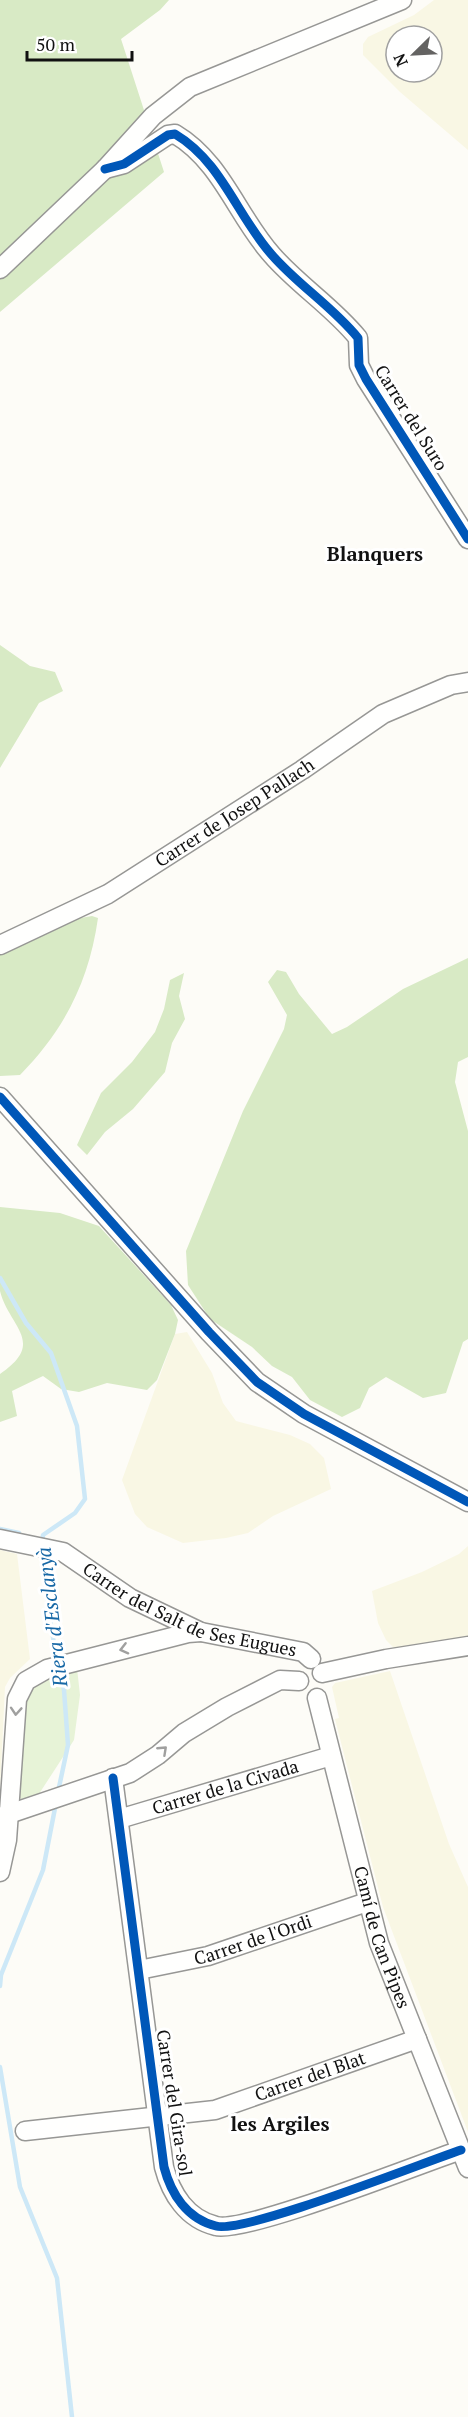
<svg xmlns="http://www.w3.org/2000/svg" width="468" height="2417" viewBox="0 0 468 2417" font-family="'PT Serif',serif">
	<rect width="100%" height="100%" fill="#fdfcf7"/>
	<path fill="#f9f7e4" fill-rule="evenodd" d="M434 0H468V150L400 92 363 55V44L368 37 414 15ZM396 36H432V72H396Z
		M187 1332 212 1373 223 1403 236 1421 290 1435 310 1444 324 1458 331 1489 273 1516 248 1533 226 1538 183 1543 147 1527 135 1514 122 1480 175 1334Z
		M468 1546V1639L395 1649 386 1640 378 1623 372 1591 422 1572 459 1554Z
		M0 1550 17 1554 30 1659 10 1678 5 1687 0 1791Z
		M390 1671 449 1844 468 1887V2132L383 1907 335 1719 339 1718 332 1687 335 1683Z"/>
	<path fill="#e7f3d7" d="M77 1668 80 1695 74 1740 37 1797 21 1799 19 1797C20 1771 15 1695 37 1679 47 1673 66 1671 77 1668Z"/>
	<path fill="#d8eac5" d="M0 0H169L160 10 121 39 164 172 0 312Z
		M0 645 30 666 55 672 63 691 39 703 0 768Z
		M92 916 98 918C89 981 65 1029 20 1075L0 1076V950L75 919Z
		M468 958V1057L458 1062 455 1082 468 1131V1339L463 1342 446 1393 423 1398 386 1377 369 1388 360 1408 342 1417 310 1400 292 1377 272 1366 252 1347 210 1319 188 1285 186 1251 243 1111 284 1029 287 1015 268 982 277 970 286 972 299 994 332 1034 347 1027 403 989Z
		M184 973 179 996 185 1019 172 1043 165 1072 133 1109 105 1132 87 1155 77 1145 101 1093 132 1062 155 1032 164 1009 170 980Z
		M0 1207 60 1213 99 1226 171 1305 178 1320 175 1334 157 1380 147 1390 107 1383 79 1392 61 1389 43 1376 12 1391 17 1416 0 1422V1374C47 1342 9 1327 0 1291 0 1274 0 1227 0 1207Z"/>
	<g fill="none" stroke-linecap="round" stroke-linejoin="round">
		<path stroke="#cde8f7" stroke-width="4.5" d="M0 1278 26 1323 51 1353 77 1426 85 1499 75 1513 43 1535 42 1543
			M0 1529 19 1533
			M42 1551 48 1607 57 1662
			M58 1792 68 1745 64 1690 59 1670
			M0 1986 1 1975 43 1870 56 1803
			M0 2067 20 2187 57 2278 72 2417"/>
		<g stroke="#979795" stroke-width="21">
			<g id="minor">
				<path d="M105 169 124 164 168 135 175 134C222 162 237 216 272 255 298 285 333 307 358 338L359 365 366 379 468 539"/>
				<path d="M0 269 105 169 153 116 190 87 402 0"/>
				<path id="s1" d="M0 945 108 894 302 770 383 714 451 685 468 682"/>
				<path d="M0 1097 209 1332 257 1382 304 1414 468 1502"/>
				<path id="s2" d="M0 1539 63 1552 130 1598 201 1632 303 1652 311 1659"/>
				<path d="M322 1673 386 1659 468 1646"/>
				<path id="s3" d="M317 1698 379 1943 468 2168"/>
				<path d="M113 1778 164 2167C171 2194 187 2219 216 2226 244 2234 422 2163 461 2150"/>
				<path d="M0 1817 130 1773 158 1755 184 1733 227 1707 280 1680 299 1681"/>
				<path id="s4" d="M119 1819 331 1756"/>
				<path d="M0 1872 7 1840 17 1699 26 1681 47 1669 188 1633 201 1632"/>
				<path id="s5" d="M139 1970 208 1956 367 1902"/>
				<path id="s6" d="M25 2131 215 2110 417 2039"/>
			</g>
		</g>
		<use href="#minor" stroke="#fffffe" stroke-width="18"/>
		<g stroke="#fff" stroke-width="13">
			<path id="cycleway" d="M105 169 124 164 168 135 175 134C222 162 237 216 272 255 298 285 333 307 358 338L359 365 366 379 468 539
				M0 1097 209 1332 257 1382 304 1414 468 1502
				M113 1778 164 2167C171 2194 187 2219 216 2226 244 2234 422 2163 461 2150"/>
		</g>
		<use href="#cycleway" stroke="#0057b8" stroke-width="9"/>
	</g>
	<defs><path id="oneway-chevron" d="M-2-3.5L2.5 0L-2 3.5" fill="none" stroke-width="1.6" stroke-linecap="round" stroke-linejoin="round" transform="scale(1.5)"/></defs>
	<g stroke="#a0a09f">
		<use href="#oneway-chevron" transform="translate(124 1649) rotate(166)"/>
		<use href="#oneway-chevron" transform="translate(16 1711) rotate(94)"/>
		<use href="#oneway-chevron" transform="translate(163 1750) rotate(-43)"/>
	</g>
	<g text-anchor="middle" stroke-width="6" stroke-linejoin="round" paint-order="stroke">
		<g font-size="18" fill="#111" stroke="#fff">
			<text transform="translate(411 418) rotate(58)" y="6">Carrer del Suro</text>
			<text dy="6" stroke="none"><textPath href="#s1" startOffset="270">Carrer de Josep Pallach</textPath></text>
			<text dy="6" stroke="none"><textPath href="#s2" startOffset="206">Carrer del Salt de Ses Eugues</textPath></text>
			<text dy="6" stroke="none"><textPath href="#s4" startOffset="111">Carrer de la Civada</textPath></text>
			<text dy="6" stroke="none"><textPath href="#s3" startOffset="248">Camí de Can Pipes</textPath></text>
			<text dy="6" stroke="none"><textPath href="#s5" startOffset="118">Carrer de l'Ordi</textPath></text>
			<text dy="6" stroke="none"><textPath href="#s6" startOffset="292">Carrer del Blat</textPath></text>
			<text transform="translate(174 2103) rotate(81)" y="6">Carrer del Gira-sol</text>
		</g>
		<g font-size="20" font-weight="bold" fill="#111" stroke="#fff">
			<text x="375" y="561">Blanquers</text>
			<text x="280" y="2131">les Argiles</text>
		</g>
		<g font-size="20" font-style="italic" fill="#1768a6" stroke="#fff">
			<text transform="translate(52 1617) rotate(-97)" y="7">Riera d'Esclanyà</text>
		</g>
	</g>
	<g transform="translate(414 54) rotate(246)"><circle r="28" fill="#ffffff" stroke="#a0a0a0" stroke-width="1.5"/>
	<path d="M0-4.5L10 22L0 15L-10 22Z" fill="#646362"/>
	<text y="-9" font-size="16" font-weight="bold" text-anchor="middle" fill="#111111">N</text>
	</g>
	<path d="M27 51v9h105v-9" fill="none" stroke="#111111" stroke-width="3"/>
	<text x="36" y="51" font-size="18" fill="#111111" stroke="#ffffff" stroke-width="4.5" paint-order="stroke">50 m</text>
</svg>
